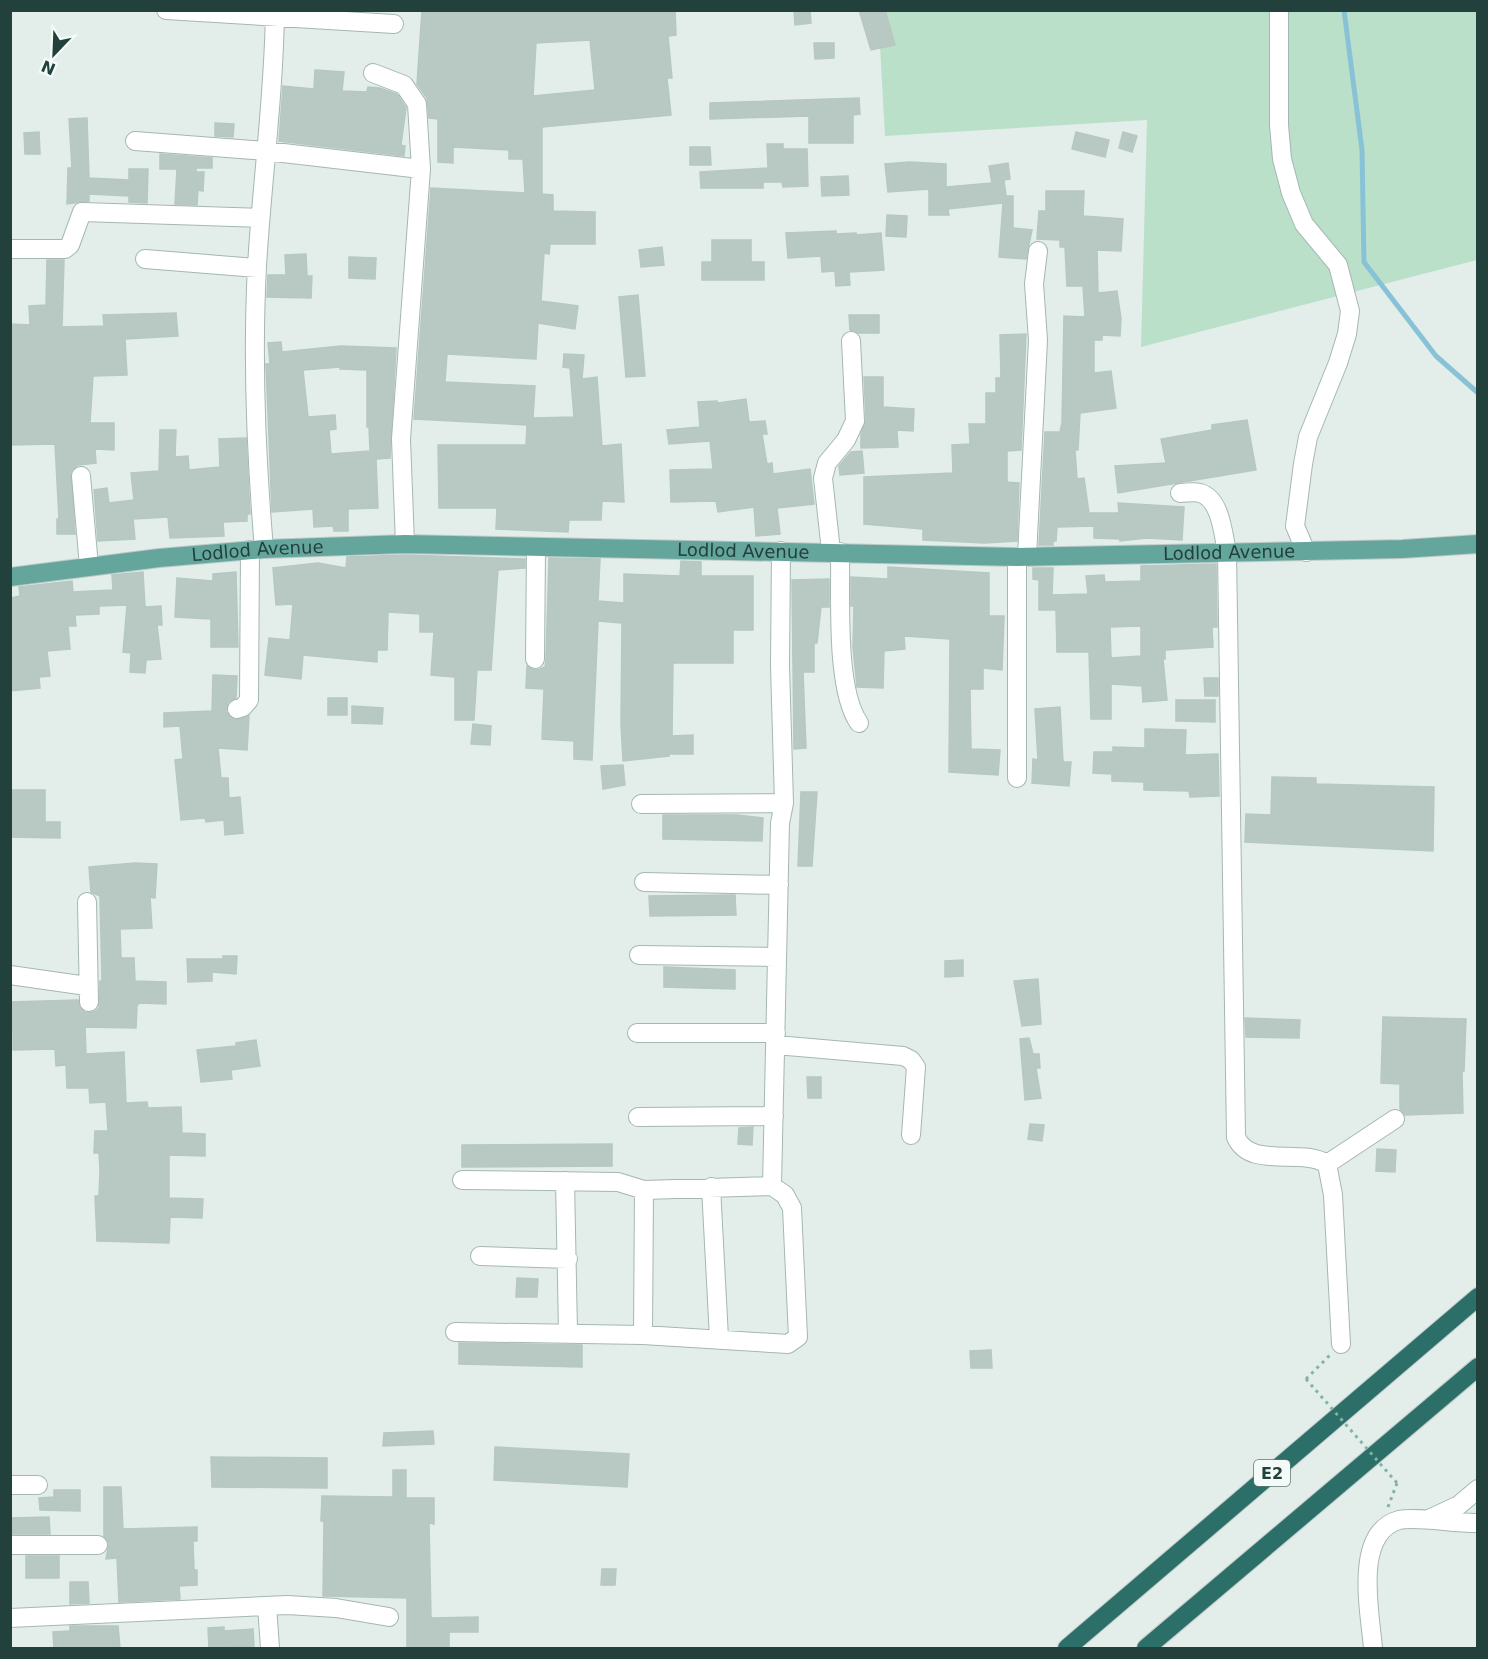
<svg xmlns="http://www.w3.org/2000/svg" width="1488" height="1659" viewBox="0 0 1488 1659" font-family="'DejaVu Sans',sans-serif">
	<rect width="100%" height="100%" fill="#e3eeea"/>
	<path fill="#bbe0c9" d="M878 11H1477V260L1141 347 1147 120 885 136Z"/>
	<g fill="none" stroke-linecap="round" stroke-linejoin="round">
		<path stroke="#88c2d6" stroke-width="5" d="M1344 10 1362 150 1364 262 1436 356 1478 393"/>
	</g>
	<path fill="#b8c9c4" stroke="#b5c8c2" stroke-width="1.5" fill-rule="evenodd" d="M422 10H675L676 35 668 36 672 78H667L671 115 542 127V194L553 195V211L595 212V244H550L549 254 544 253 541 301 578 306 575 329 538 323 536 359 447 354 445 382 535 386 533 418 574 417 570 368 563 367 564 354 584 355 582 379 597 377 602 446 621 444 624 502 602 501 601 520H569L568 532 496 529 497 508H439L438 445H526L527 425 414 419 431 188 525 193 523 159H509V150L453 147V163L438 162V119L429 118 427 98 417 84ZM590 40 595 90 533 96 536 43Z
		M794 10H810L811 23 795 25Z
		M859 10H885L895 45 871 50Z
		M814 43H834V58L815 59Z
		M315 70 344 72 342 91 367 92 368 87 380 88 397 94 406 108 401 145 405 146 404 156 279 141 283 86 314 89Z
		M859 98 860 114 853 115V143H809V116L710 119V103Z
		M87 118 89 178 129 180V169H148L147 203 129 202V196L89 194V201L67 204 68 168H72L69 119Z
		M215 123 234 124 233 137 215 136Z
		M39 132 40 154H25L24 133Z
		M1076 132 1109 140 1105 157 1072 149Z
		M1123 132 1137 136 1132 152 1119 148Z
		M767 144H783V149H807L808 186 783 187 782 182H763V188H701L700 172 768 168Z
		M690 147H710L711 165H690Z
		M160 154 212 158V168H196V172H204L203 191 198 190 197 205 175 204 177 169H160Z
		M909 162 946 164V187L992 183 989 166 1008 163 1010 179 1004 180 1006 196H1013V228L1032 230 1026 259 999 257 1003 203 948 209 949 215H929V189L888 192 885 164Z
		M848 176 849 195 822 196 821 177Z
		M1046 191H1084L1083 216 1123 219 1121 251 1097 250 1098 293 1117 291 1121 319 1120 336 1102 335V340H1094V373L1111 371 1116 408 1080 413 1078 450H1075L1077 479 1084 478 1089 513H1119L1118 503 1184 507 1182 540 1147 538 1120 541V539L1094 538V526L1057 527 1056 541H1053V545H1039L1045 432H1060L1062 423 1064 316 1085 317 1083 286H1067L1065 247H1060V240L1037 239 1039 211H1046Z
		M887 215 907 216 906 237 886 236Z
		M836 231V234L856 233V235L881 233 884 270 849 272 850 285 836 286 835 271 822 272 821 256 788 258 786 233Z
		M712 240H751V262H764V280H702V262H712Z
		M662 247 664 265 641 267 639 250Z
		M306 254 307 276H312L311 298 267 297 268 275H286L285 255Z
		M349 257 376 258 375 279 349 278Z
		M47 260H64L62 327 104 326 103 315 176 313 178 336 125 339 127 375 93 376 90 423H114V450L95 449 96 463 78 465 71 471 75 534H57V519H59L55 444 10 445V324L30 325 29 306 46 305Z
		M638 295 645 376 626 377 619 297Z
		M849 315H879V333H859L850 330Z
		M1026 334 1021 450 1007 451V482L1019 483 1017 541 985 543 923 540V529L864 524V477L953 473 952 445 970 444 969 424H986V393H996V378H1001L1000 335Z
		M281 342 282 352 341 346 396 348 390 458 376 459 378 508 348 509V531H334L333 526 314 527 313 509 272 512 266 364H270L268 343ZM340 367V369L367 370V427H369L370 451 331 454 329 430 336 429 335 415 308 417 303 370Z
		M864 377H883V407L914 409 913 431 897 430 898 447 861 448V434L866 420Z
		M746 399 749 422 765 421 767 434H762L767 464 772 463 773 474 810 469 814 504 777 508 780 534 756 536 754 507 718 512 716 501 671 502 670 470 713 469 710 441 669 444 667 430 700 427 698 402 717 401 718 403Z
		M1247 420 1256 470 1118 493 1115 466 1166 463 1161 439 1212 430V425Z
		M160 430H176L175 457 188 456 189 470 220 467 219 439 246 438 250 514H247V521L223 522 224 536 170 538 168 517 133 519 135 539 98 541 94 490 107 488 109 503 134 500 131 473 159 471Z
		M862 451 864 473 840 475 839 466 851 452Z
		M405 555 525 559V568L498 570 491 670H477L474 720H455V677L431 675 434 632H420V614L388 612 387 650H377V662L303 655 301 679 265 675 269 638 290 640 293 604 276 605 273 568 318 563 346 568 347 557Z
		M549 558 600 559 598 601 624 603V574L680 576 681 561 701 562V576H753V630H733V663H673L672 736 693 735V754H669V756L623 761 621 724 622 623 598 621 592 760 574 759V741L542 739 544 689 526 688 527 666 534 670 540 669 545 667 546 660Z
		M1216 564 1217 627H1212L1213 647 1165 650V659H1163L1167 700 1143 702 1142 686 1111 684V719H1091L1089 652H1057L1056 610H1039V580L1033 579V568H1053L1052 595 1088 594 1086 576 1104 575 1105 582 1141 581V566ZM1141 626V656L1111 658 1110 627Z
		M888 567 989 573V616H1004L1002 670 983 668V689H970L971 749 1000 750 998 775 949 772 950 639 904 636 905 649 884 651 883 688 857 687 853 647 854 606H851V577L888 579Z
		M143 572 145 607 161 606 162 625H157L161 659 146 660 145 673 130 672 131 653 123 652 127 605 99 606V614L75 615 76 626H68L70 649 47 651 50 676 39 677 40 688 10 691V598L20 596 19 587 72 581 73 592 113 590 112 575Z
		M236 572 238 647H211V619L175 617 177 578 213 581V574Z
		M829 579V607H821L817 643H814V672H803L806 748 794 749 792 580Z
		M213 675 237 676 236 698 228 702 226 712 235 720 249 716 247 750 218 748 221 778H228L229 798 240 797 243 833 225 835 224 820 206 822 205 818 181 820 175 760 183 759 180 726 164 727V713L212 711Z
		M1204 678H1218V696H1205Z
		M328 698H347V715H328Z
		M1176 700H1215V722L1176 721Z
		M352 706 383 708 382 724 352 723Z
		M1060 707 1063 762H1071L1069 786 1032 783 1033 759 1038 760 1035 709Z
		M473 724 491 726 490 745 471 744Z
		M1145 729 1186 730 1185 755 1218 754 1219 796 1190 797 1189 791 1144 790V782L1112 781V774L1093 773 1094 752H1113V747L1145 748Z
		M623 765 625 785 603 789 601 766Z
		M1272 777 1316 778V784L1434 787 1433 851 1245 842 1246 814 1271 815Z
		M10 790H45V822H60V838L10 837Z
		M801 792H817L812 866H798Z
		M663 815H737L763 818 762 841 663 839Z
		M135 863 157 864 155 898 150 897 152 928 120 929 121 958H134L135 981 166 982V1004L139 1003 137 1006 136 1028 85 1027 86 1054 124 1052 126 1103 147 1102 148 1108 181 1107 182 1133 205 1134V1156L169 1155V1198L203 1199 202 1218 170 1217 169 1243 97 1241 95 1196H99L100 1170 99 1153H94L95 1131H108L106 1102 90 1103 89 1088H67L66 1065 56 1066 55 1049 13 1050V1033H10V1002L78 1000 84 1012H94L99 1008 100 981H102L100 896 91 892 89 867Z
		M735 895 736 915 650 916 649 896Z
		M223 956H237L236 974 212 972V981L188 982 187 959H223Z
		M963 960V976L945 977V961Z
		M664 967 735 970V989L664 987Z
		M1038 979 1041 1024 1022 1026 1014 981Z
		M1383 1017 1466 1019 1464 1071H1462L1463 1113 1405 1115 1400 1109V1084L1381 1083Z
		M1245 1018 1300 1020 1299 1038 1246 1037Z
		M1029 1038 1033 1054H1039L1040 1068H1036L1041 1098 1025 1100 1020 1039Z
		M256 1040 260 1066 231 1070 232 1079 201 1082 197 1050 236 1046V1043Z
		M807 1077H821V1098H808Z
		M1030 1124 1044 1125 1042 1141 1028 1139Z
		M753 1127 752 1145 738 1144 739 1128Z
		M612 1144V1166L462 1167V1145Z
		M1377 1149 1396 1150 1395 1172 1376 1171Z
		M517 1278 538 1279 537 1297H516Z
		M459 1343 582 1345V1367L459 1364Z
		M991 1350 992 1368H971L970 1351Z
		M433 1431 434 1444 383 1446 384 1433Z
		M495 1447 629 1454 627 1487 494 1480Z
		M211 1457 327 1458V1488L212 1487Z
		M393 1470H406V1498H434V1524L429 1523 431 1618 478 1617V1632H449V1648H407V1598L323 1596 324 1521H321L322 1496 393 1497Z
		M104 1487H121L123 1529 197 1527V1541H193L194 1570H197V1585L179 1586 180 1599 119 1602 117 1558 106 1559 109 1544 104 1536Z
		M54 1490H80V1511L40 1510 39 1498 54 1497Z
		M49 1517 50 1534H10V1518Z
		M26 1556H59V1578H26Z
		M602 1569H616L615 1585H601Z
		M70 1582H88L89 1603 70 1604Z
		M70 1626H118L120 1648H54L53 1632 70 1631Z
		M224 1627V1631L253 1629 254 1646 209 1648 208 1628Z"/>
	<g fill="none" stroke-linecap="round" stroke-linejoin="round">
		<g stroke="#a5b7b2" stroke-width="20">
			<path id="minor" d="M166 10 394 24
				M1279 10V125L1282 159 1291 193 1304 224 1338 265 1350 311 1347 334 1338 363 1308 437 1303 464 1295 526 1306 552
				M373 73 404 85 417 104 421 169
				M135 141 266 151 421 169 401 439 405 544
				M10 249H65L70 245 82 212 260 218
				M145 259 257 268
				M81 476 89 566
				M1180 493C1186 493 1194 491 1200 493 1221 499 1223 534 1227 552L1236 1137C1250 1170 1301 1147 1327 1164L1333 1195 1341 1344
				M264 549C256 455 252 361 257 266 262 181 274 96 275 10
				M831 551 823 478 827 463 846 440 855 421 851 341
				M840 552C841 595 835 689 859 723
				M1027 556 1038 340 1034 284 1038 251
				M535 659 536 548
				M237 709 243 707 249 700 250 550
				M1017 778V557
				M641 804 784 803
				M644 882 779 885
				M87 902 89 1002
				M639 955 777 957
				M10 975 87 986
				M637 1033H776
				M776 1045 903 1056 911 1060 916 1067 911 1135
				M638 1117 774 1116
				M1327 1164 1395 1119
				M565 1181 568 1332
				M772 1186 780 823 784 803 780 666 781 551
				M711 1187 719 1338
				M480 1256 568 1259
				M455 1332 643 1335 788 1344 798 1337 792 1208 785 1195 772 1186 644 1190 618 1182 462 1180
				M643 1335 644 1190
				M10 1485H38
				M1429 1519 1459 1505 1478 1489
				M10 1545H98
				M267 1606 270 1648
				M10 1618 287 1605 336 1608 389 1617
				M1373 1648C1370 1612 1353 1533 1399 1520 1417 1516 1457 1524 1478 1523"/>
		</g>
		<g stroke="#c1cac8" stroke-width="20">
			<g id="major">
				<path id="s1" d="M10 577 159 558 264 549 405 544 1017 557 1402 549 1478 544"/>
			</g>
		</g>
		<g stroke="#c1cac8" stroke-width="20">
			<path id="highway" d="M1067 1648 1478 1297
				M1146 1648 1478 1367"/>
		</g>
		<path stroke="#82b3a9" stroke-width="3" stroke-dasharray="3 4.5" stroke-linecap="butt" d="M1306 1379 1330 1355
			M1388 1507 1397 1483"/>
		<use href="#minor" stroke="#fff" stroke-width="18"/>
		<use href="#major" stroke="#65a69c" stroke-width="18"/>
		<use href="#highway" stroke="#2b6f68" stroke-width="18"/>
		<path stroke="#82b3a9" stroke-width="3" stroke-dasharray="3 4.5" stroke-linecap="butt" d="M1306 1379 1397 1483"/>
	</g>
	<g text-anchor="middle" stroke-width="6" stroke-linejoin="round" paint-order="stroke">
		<rect fill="#f4faf8" stroke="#617874" stroke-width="1.5" x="1254" y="1460" width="36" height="26" rx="4.5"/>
		<g font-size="16" font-weight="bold" fill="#22413c">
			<text x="1272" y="1479">E2</text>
		</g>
		<g font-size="18" fill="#22413c" stroke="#f4faf8">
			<text dy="6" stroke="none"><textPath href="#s1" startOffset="735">Lodlod Avenue</textPath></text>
			<text dy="6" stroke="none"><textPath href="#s1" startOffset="249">Lodlod Avenue</textPath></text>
			<text dy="6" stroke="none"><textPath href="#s1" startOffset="1221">Lodlod Avenue</textPath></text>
		</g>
	</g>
	<rect width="1488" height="1659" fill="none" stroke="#22413c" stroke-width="24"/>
	<g transform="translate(54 54) rotate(203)" stroke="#f4faf8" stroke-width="4.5" paint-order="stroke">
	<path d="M0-4.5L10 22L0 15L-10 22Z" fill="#22413c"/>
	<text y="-9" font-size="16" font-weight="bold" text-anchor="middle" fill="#22413c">N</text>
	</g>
</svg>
